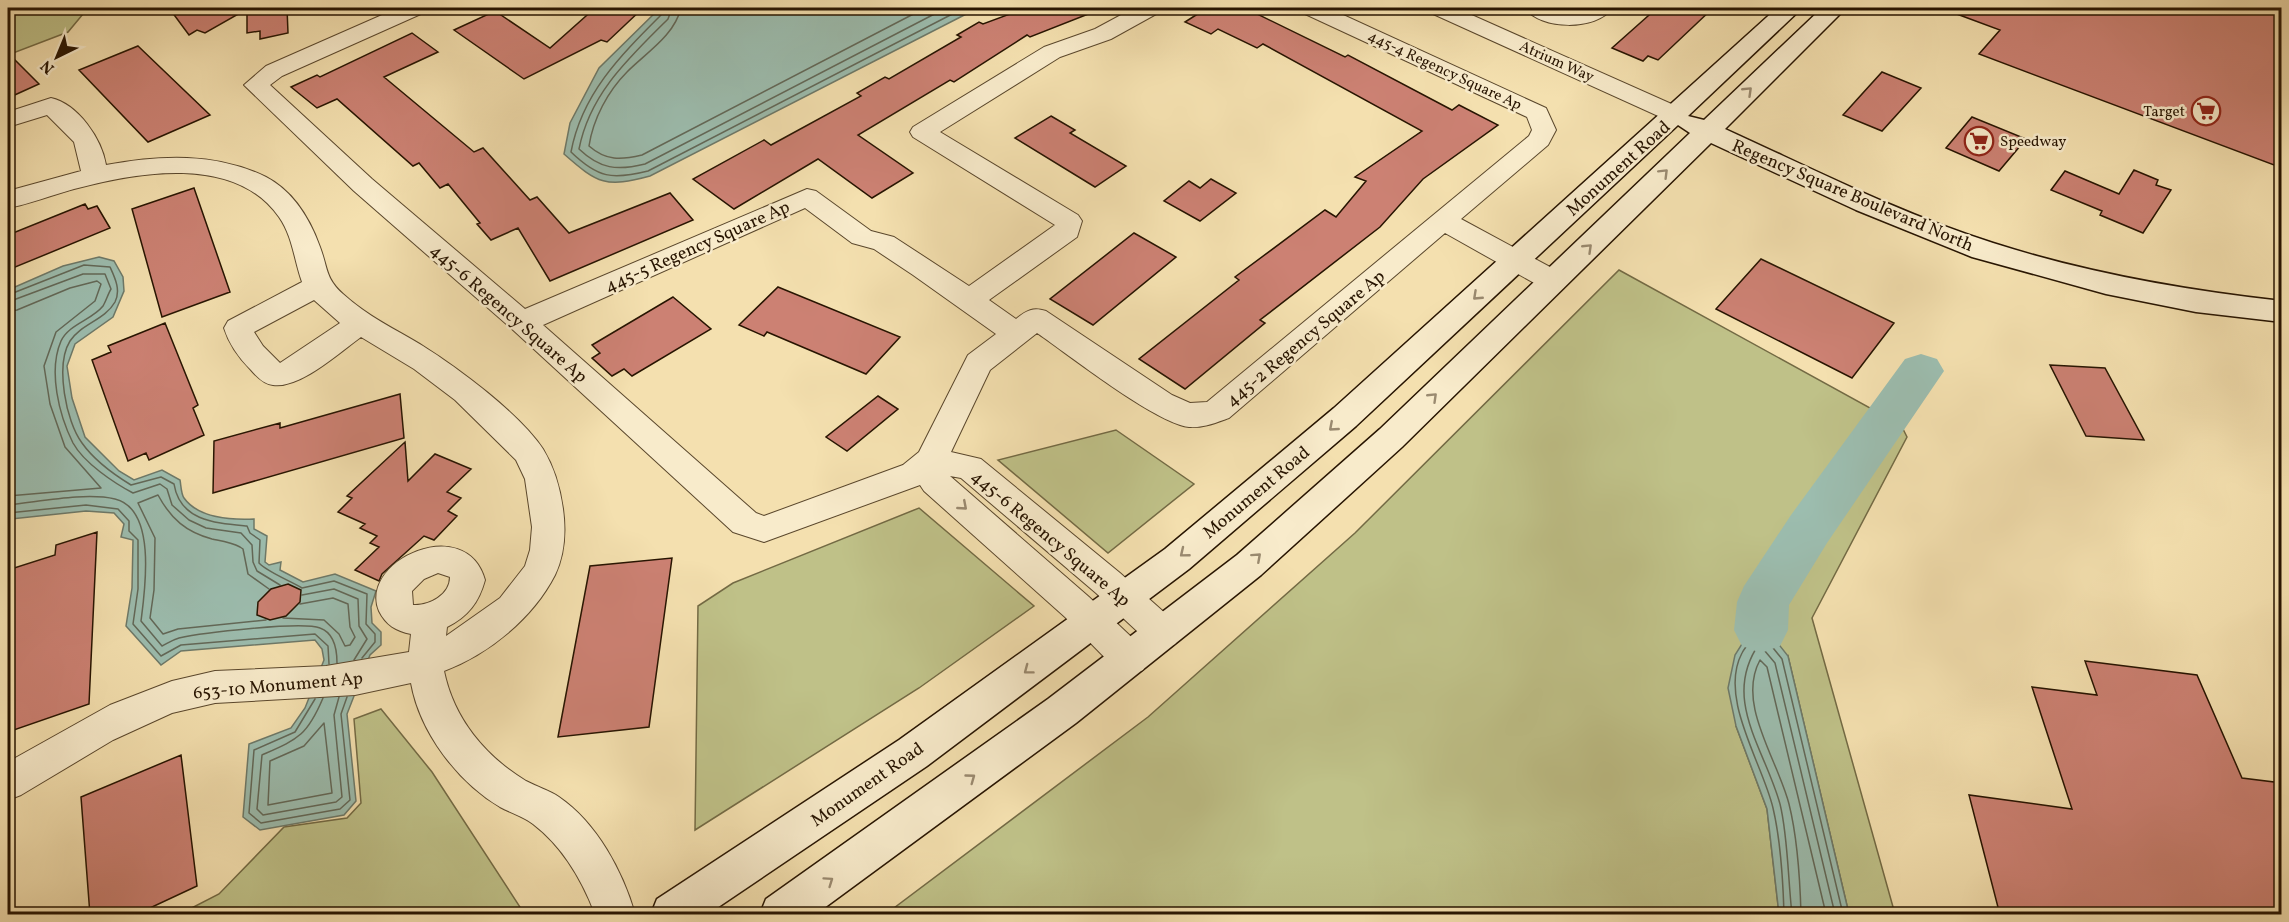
<svg xmlns="http://www.w3.org/2000/svg" width="2289" height="922" viewBox="0 0 2289 922" font-family="Vollkorn,serif">
	<rect width="100%" height="100%" fill="#f4e0af"/>
	<filter id="stains"><feTurbulence type="fractalNoise" baseFrequency=".00333" numOctaves="4"/><feColorMatrix values="0 0 0 0 .2 0 0 0 0 .09 0 0 0 0 .02 0 0 0 .5 -.17"/></filter>
	<radialGradient id="worn" r=".72"><stop offset=".6" stop-color="#630" stop-opacity="0"/><stop offset="1" stop-color="#630" stop-opacity=".3"/></radialGradient>
	<path fill="#bfc188" stroke="#736a44" stroke-width="1.5" d="M8 8H88L68 32 8 55Z
		M1619 270 1901 425 1907 437 1812 618 1895 914H1849L1788 656 1736 726 1767 809 1779 914H886L1148 717 1355 533Z
		M1116 430 1194 484 1108 553 998 460Z
		M919 508 1034 606 919 688 695 830 698 606 733 583Z
		M381 709 432 772 520 907 512 914H180L219 894 284 827 347 818 361 803 354 719Z"/>
	<path fill="#9cbdaf" stroke="#6d7969" stroke-width="1.5" d="M660 8H978L650 176C606 188 598 184 564 154L570 123 599 68Z
		M99 257 114 261 123 277 124 291 113 317 75 344 67 366 72 398 85 437 119 471 134 480 162 470 180 480C181 485 181 494 184 498 199 519 232 520 254 519V529L267 536 265 562 269 565 281 562 280 570 303 582 335 574 376 591 371 607 372 623 381 632V645L370 655 347 714 356 801 344 815 260 830 243 817 249 744 291 728 305 708 324 660 322 649 315 640 181 651 161 665 126 626 132 588 133 540 121 537 124 524 114 513 86 511 11 519 8 517V290L63 266Z
		M1752 628 1769 632 1788 656 1849 914H1779L1767 809 1736 726 1728 688 1735 655Z"/>
	<g fill="none" stroke-linecap="round" stroke-linejoin="round">
		<path stroke="#626858" stroke-width="1.5" d="M664 8 662 14C621 55 582 93 571 152 598 178 612 180 648 171L964 8
			M672 8 668 19C629 58 590 93 579 149 600 169 617 171 645 164L946 8
			M681 8C674 36 647 52 627 72 608 91 593 119 589 146 606 161 621 160 642 155L925 8
			M8 295 84 265 110 267C115 278 121 290 115 302 105 320 81 324 70 341 55 365 66 422 82 443 94 460 113 474 131 485L161 477 174 484C180 521 215 523 247 526L250 533 260 540 259 563C269 573 289 580 302 588L334 581 367 594 366 624 375 634V642L362 658
			M8 302 83 274H105L111 289C108 294 106 301 103 306 92 320 69 324 61 341 48 371 59 415 73 443 84 463 114 483 133 493L160 484 167 489 172 505 189 520 206 528 241 533 252 545 253 562 257 571 280 585
			M8 311 17 310 70 288 97 281 101 284 95 301 56 332 44 366 50 404 65 447 101 488 8 496
			M8 505C39 502 85 492 115 499 157 509 145 590 141 621L162 646C168 643 172 640 179 638 201 633 302 621 320 628 334 633 337 650 337 663
			M8 513 86 505 118 509 129 521V531L138 540V589L133 624 161 656 181 645 315 634 328 646 329 664
			M302 595 334 589 358 599 359 626 367 639 354 660
			M283 618 324 620 339 634 345 646 350 645 355 637 350 627 348 604 333 598 300 604
			M266 620 178 629 163 634 150 618 154 590 155 538 138 503 158 495C171 519 186 532 212 539 222 541 231 542 240 547L243 549 248 574 269 589
			M323 698C307 736 298 739 262 755L257 809 263 815 336 802 342 797 334 715 339 697
			M315 699 295 732 254 750 249 813 261 823 340 809 350 800 341 714 347 697
			M324 723 332 793 268 805 270 761 304 746Z
			M1784 914C1783 879 1781 842 1773 808 1763 764 1718 698 1742 653 1745 647 1751 641 1756 635L1765 638 1782 659 1843 914
			M1792 914C1788 881 1788 836 1780 804 1765 749 1721 699 1759 644L1775 663 1835 914
			M1801 914C1800 878 1798 840 1789 804 1778 760 1736 704 1760 660L1767 667 1826 914"/>
		<path fill="#9cbdaf" fill-rule="evenodd" d="M1921 354 1937 359 1944 371 1827 543 1789 605 1788 630 1780 646 1761 653 1742 646 1734 630 1737 602 1744 586 1791 515 1905 359Z"/>
	</g>
	<path fill="#cc8173" stroke="#271401" stroke-width="1.5" d="M169 8H287L288 33 260 39V31L247 33V9L205 33 197 30 189 35Z
		M595 8H643L607 42 601 40 524 79 454 30 495 11 550 48Z
		M1026 8 1101 9 1030 37 1027 35 954 82 950 80 858 135 913 173 872 198 818 159 734 209 693 179 764 140 771 145 861 96 857 93 885 77 889 79 961 37 957 35 979 22 983 24Z
		M1207 8H1245L1345 57 1348 55 1452 110 1459 105 1498 125 1423 179 1380 227 1260 320 1265 323 1185 389 1139 359 1239 280 1235 277 1325 210 1336 217 1366 181 1355 177 1422 131 1263 44 1257 48 1218 29 1211 34 1185 22Z
		M1657 8H1713L1658 60 1648 56 1643 61 1612 48Z
		M1947 8H2258L2282 15V168L1979 54 2000 30 1946 10Z
		M412 33 438 52 384 77 474 152 483 148 530 200 537 197 569 233 670 193 693 220 550 281 518 228 491 240 477 224 480 223 448 184 440 188 419 163 413 166 337 99 317 108 291 87 317 75 320 77Z
		M138 46 210 115 148 142 79 70Z
		M8 53 39 84 8 98Z
		M1882 72 1921 88 1882 131 1843 115Z
		M1051 116 1075 130 1070 133 1126 166 1095 187 1015 138Z
		M1972 117 2026 139 1999 171 1946 148Z
		M2134 170 2158 180 2156 185 2171 190 2143 233 2100 215 2102 211 2051 190 2065 171 2119 194Z
		M1211 179 1236 193 1200 221 1164 201 1189 181 1200 188Z
		M194 188 230 292 162 317 132 209Z
		M85 204 88 209 97 206 110 228 8 270V235Z
		M1134 233 1176 257 1093 325 1050 299Z
		M1761 259 1894 323 1852 378 1716 309Z
		M778 287 900 337 866 374 767 332 764 336 739 325Z
		M673 297 711 329 632 376 624 369 612 376 592 358 600 353 592 345Z
		M165 323 198 405 193 408 204 435 149 460 146 453 128 461 92 360 111 352 108 346Z
		M2050 365 2105 368 2144 440 2086 436Z
		M400 394 404 438 213 493 214 441 280 423V428Z
		M878 396 898 409 847 451 826 437Z
		M405 442 408 481 435 454 471 469 447 492 461 498 448 511 457 516 434 540 424 536 382 574 379 581 355 570 379 547 370 543 377 536 360 528 365 524 338 512 352 498 347 496Z
		M97 532 89 704 11 731 13 713 8 715V639L14 568 55 555 56 545Z
		M672 558 649 727 558 737 590 566Z
		M288 584 301 590 300 602 286 616 270 620 257 615 258 602 271 589Z
		M2085 661 2197 675 2242 778 2282 783V915H2000L1969 795 2072 809 2032 687 2097 695Z
		M181 755 197 886 135 915H90L81 797Z"/>
	<g fill="none" stroke-linecap="round" stroke-linejoin="round">
		<g stroke="#5a472c" stroke-width="2">
			<path id="street" d="M398 8H426L423 13 282 76 270 85 372 179 525 309 807 189 816 191 871 231 894 237 969 286 1055 225 913 137 910 132 913 127 1044 47 1095 29 1134 8H1161L1158 13 1111 39 1060 57 940 132 1078 215 1082 221 1077 237 989 300 1016 319C1027 310 1033 307 1046 311L1172 395 1190 403 1207 402 1529 136 1532 130 1527 117 1303 13 1300 8H1328L1546 108 1556 130 1548 145 1461 219 1563 274 1567 281 1563 288 1553 291 1543 288 1445 233 1229 418C1215 423 1203 428 1189 427 1155 423 1068 354 1037 333L990 370 951 452 981 459 1120 573 1175 622 1180 633 1175 644 1163 648 1151 644 1096 593 961 478 950 476 1089 597 1143 648 1148 659 1143 670 1130 675 1117 670 1065 617 924 491 920 485 764 542 733 532 512 329 354 191 244 85 266 66ZM805 208 852 243 874 249 913 275 996 334 968 355 919 452 903 465 764 516 756 513 543 325Z
				M1428 8H1456L1685 110 1688 115 1685 120 1676 122 1667 120 1431 13Z
				M1525 8H1554L1577 12 1587 8H1612C1597 31 1540 30 1525 8Z
				M51 98C78 104 102 139 106 165 159 155 216 152 266 177 293 191 310 219 320 247 328 268 325 278 343 294 367 316 395 329 423 346 458 368 520 414 543 449 554 467 560 487 563 509 566 531 565 554 555 575 533 618 489 654 444 671 454 719 485 756 526 781 537 787 549 790 559 797 597 823 623 872 635 914H595C582 880 563 847 533 824 524 817 511 813 500 807 458 782 420 733 411 683L355 695 215 703 172 713 113 740 21 795 8 800V762L110 705 172 681 215 671 326 666 409 652 411 634C396 631 386 625 379 611 358 561 466 512 485 580 479 602 468 617 447 627L446 636 500 598 525 566 530 550 532 527 525 479 516 460 455 400 414 369 361 337C340 352 300 389 273 385 264 384 257 377 251 370 239 358 229 344 224 328L228 321 302 282C294 260 293 237 279 217 235 154 137 172 74 189 52 195 30 204 8 208V191L81 171 74 142 47 115 8 127V112ZM314 300 340 323 280 363 263 346 254 332ZM438 573 450 577C450 595 429 606 413 605L412 591 424 579Z"/>
		</g>
		<g stroke="#271401" stroke-width="3">
			<path id="secondary" d="M1777 8H1802L1688 116 1704 120 1822 8H1846L1725 129C1813 169 1901 214 1993 243 2087 273 2183 290 2282 301V322L2196 312 2106 294 1972 257 1856 210 1711 143 1402 447 1261 575 1076 723 816 914H760L766 899 1048 699 1237 555 1380 429 1690 133 1678 125 1356 426 1189 569 927 766 708 914H651L657 899 899 740 1165 549 1334 408Z"/>
		</g>
		<use href="#street" fill="#f8ebcb" fill-rule="evenodd"/>
		<use href="#secondary" fill="#f8ebcb" fill-rule="evenodd"/>
	</g>
	<defs><path id="oneway-chevron" d="M-2-3.5L2.5 0L-2 3.5" fill="none" stroke-width="1.6" stroke-linecap="round" stroke-linejoin="round" transform="scale(1.5)"/></defs>
	<g stroke="#9a8a70">
		<use href="#oneway-chevron" transform="translate(1748 91) rotate(-44)"/>
		<use href="#oneway-chevron" transform="translate(1664 173) rotate(-45)"/>
		<use href="#oneway-chevron" transform="translate(1588 248) rotate(-44)"/>
		<use href="#oneway-chevron" transform="translate(1477 296) rotate(137)"/>
		<use href="#oneway-chevron" transform="translate(1433 397) rotate(-44)"/>
		<use href="#oneway-chevron" transform="translate(1333 427) rotate(139)"/>
		<use href="#oneway-chevron" transform="translate(963 506) rotate(41)"/>
		<use href="#oneway-chevron" transform="translate(1184 553) rotate(141)"/>
		<use href="#oneway-chevron" transform="translate(1257 557) rotate(-42)"/>
		<use href="#oneway-chevron" transform="translate(1028 670) rotate(143)"/>
		<use href="#oneway-chevron" transform="translate(971 778) rotate(-36)"/>
		<use href="#oneway-chevron" transform="translate(829 881) rotate(-35)"/>
	</g>
	<defs>
		<g id="supermarket-ring" transform="scale(1.5)"><circle r="9.5" fill="#f8ebcb" stroke="#8f2418" stroke-width="1.5"/><path d="M-6-5.5h2.5l.6 2H6L4.5 2H-2.5L-4.4-4H-6ZM-1.5 3.2a1.3 1.3 0 1 0 .1 0ZM3 3.2a1.3 1.3 0 1 0 .1 0Z" fill="#8f2418"/></g>
	</defs>
	<g fill-rule="evenodd">
		<use href="#supermarket-ring" x="2206" y="111"/>
		<use href="#supermarket-ring" x="1979" y="141"/>
	</g>
	<g text-anchor="middle" stroke-width="5" stroke-linejoin="round" paint-order="stroke">
		<g font-size="15" fill="#271401" stroke="#f8ebcb">
			<text transform="translate(1557 61) rotate(24)" y="5">Atrium Way</text>
			<text transform="translate(1445 70) rotate(25)" y="5">445-4 Regency Square Ap</text>
		</g>
		<g font-size="15" fill="#271401" stroke="#f8ebcb" text-anchor="end">
			<text x="2185" y="116">Target</text>
			<text x="2000" y="146" text-anchor="start">Speedway</text>
		</g>
		<g font-size="18" fill="#271401" stroke="#f8ebcb">
			<text transform="translate(1618 168) rotate(-42)" y="6">Monument Road</text>
			<text transform="translate(1853 195) rotate(23)" y="6">Regency Square Boulevard North</text>
			<text transform="translate(697 246) rotate(-24)" y="6">445-5 Regency Square Ap</text>
			<text transform="translate(509 313) rotate(41)" y="6">445-6 Regency Square Ap</text>
			<text transform="translate(1305 338) rotate(-40)" y="6">445-2 Regency Square Ap</text>
			<text transform="translate(1256 492) rotate(-40)" y="6">Monument Road</text>
			<text transform="translate(1051 538) rotate(40)" y="6">445-6 Regency Square Ap</text>
			<text transform="translate(278 685) rotate(-5)" y="6">653-10 Monument Ap</text>
			<text transform="translate(867 784) rotate(-35)" y="6">Monument Road</text>
		</g>
	</g>
	<rect width="2289" height="922" fill="none" stroke="#f4e0af" stroke-width="30"/>
	<rect x="9" y="9" width="2271" height="904" fill="none" stroke="#271401" stroke-width="3"/>
	<rect x="15" y="15" width="2259" height="892" fill="none" stroke="#271401" stroke-width="1.5"/>
	<g transform="translate(57 57) rotate(223)" stroke="#f8ebcb" stroke-width="4.5" paint-order="stroke">
	<path d="M0-4.5L10 22L0 15L-10 22Z" fill="#271401"/>
	<text y="-9" font-size="16" font-weight="bold" text-anchor="middle" fill="#271401">N</text>
	</g>
	<rect width="100%" height="100%" filter="url(#stains)"/>
	<rect width="100%" height="100%" fill="url(#worn)"/>
</svg>
